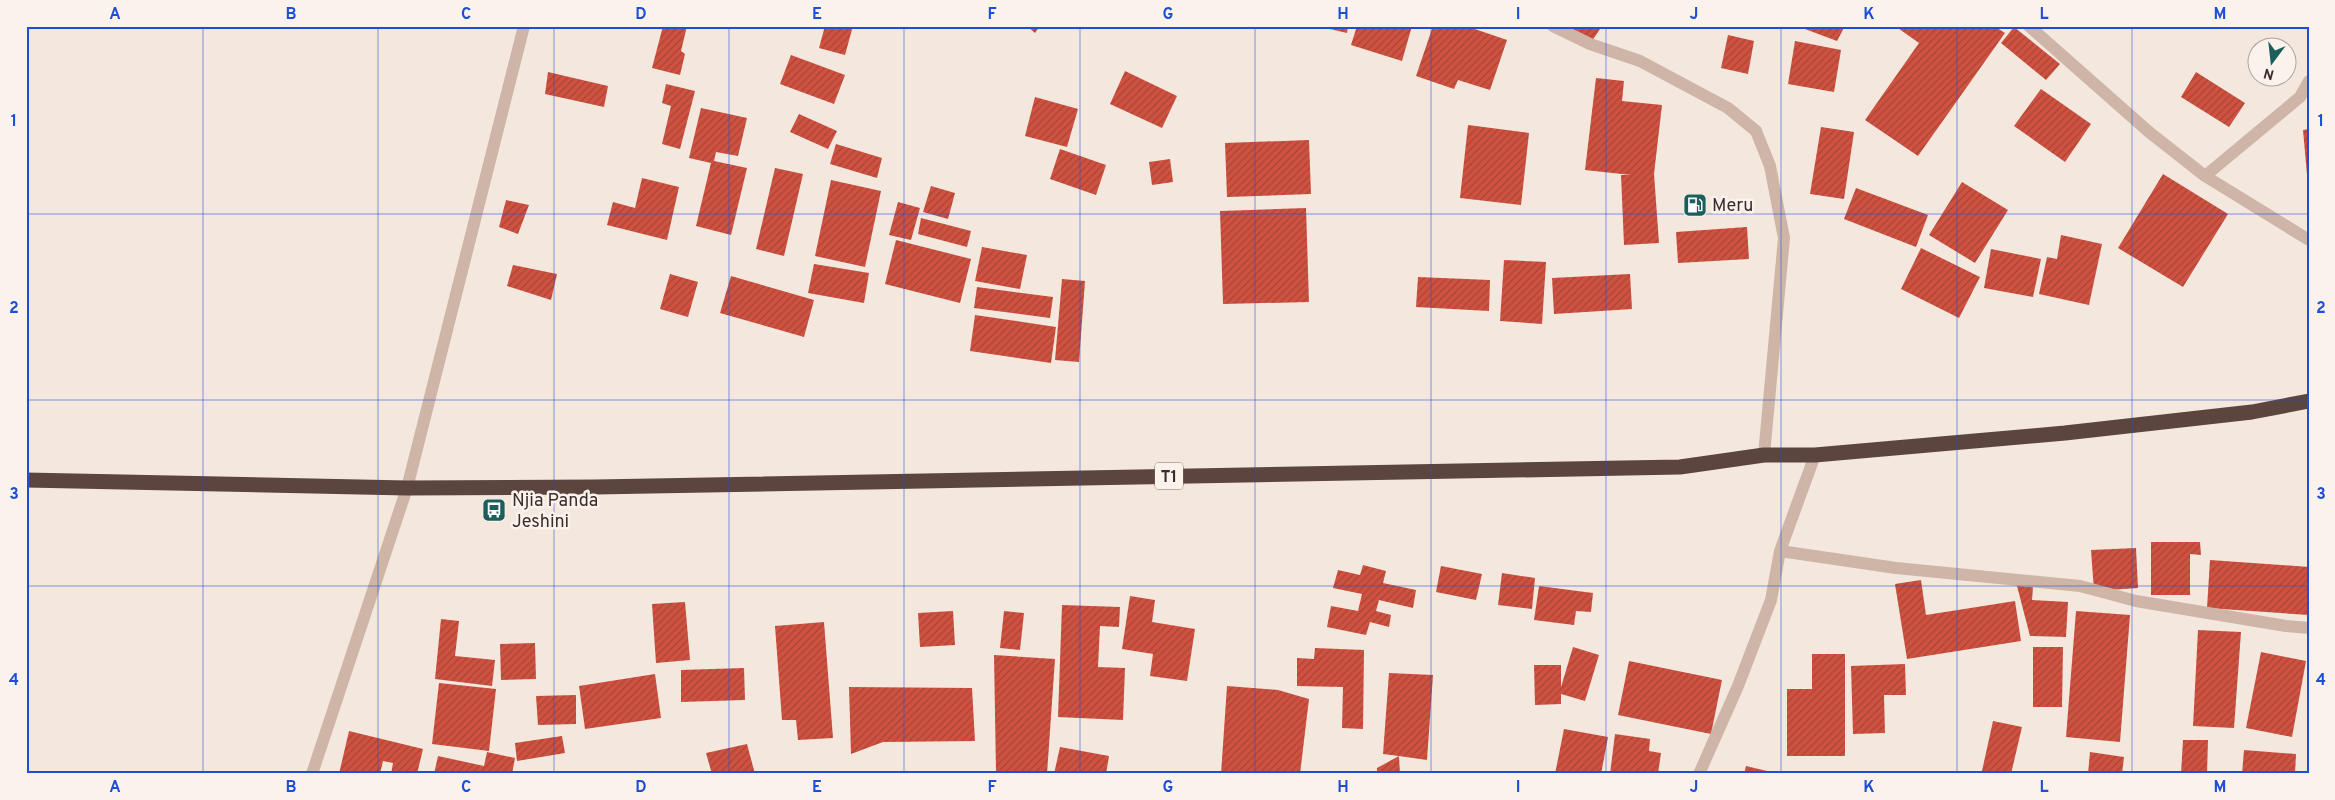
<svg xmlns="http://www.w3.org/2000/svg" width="2335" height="800" viewBox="0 0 2335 800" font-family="Overpass,sans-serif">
	<defs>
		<pattern id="building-hatch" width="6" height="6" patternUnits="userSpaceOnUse" patternTransform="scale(1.25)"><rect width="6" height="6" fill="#cf5241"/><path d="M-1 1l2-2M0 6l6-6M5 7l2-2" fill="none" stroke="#a94436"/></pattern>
	</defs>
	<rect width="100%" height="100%" fill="#f4e7de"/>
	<path fill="url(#building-hatch)" d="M663 26H687L681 51 685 54 680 75 652 68Z
		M825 26H853L845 55 819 48Z
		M1027 26H1040L1035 33Z
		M1317 26H1348L1347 33Z
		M1357 26H1412L1402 61 1351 45Z
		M1433 26H1466L1507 40 1490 90 1458 80 1454 89 1416 76Z
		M1562 26H1602L1590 44Z
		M1797 26H1845L1837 41Z
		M1895 26H1994L2005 33 1918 156 1865 120 1919 43Z
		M2014 27 2060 64 2046 80 2001 43Z
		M1728 35 1754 41 1748 74 1721 68Z
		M1795 41 1841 50 1834 92 1788 84Z
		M791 55 845 75 834 104 780 84Z
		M1125 71 1177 96 1162 128 1110 104Z
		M548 72 608 86 604 107 545 94Z
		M2196 72 2245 103 2229 127 2181 97Z
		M1596 78 1624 81 1622 101 1662 105 1654 174 1659 243 1624 245 1621 175H1631L1585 170Z
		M666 84 695 91 680 149 662 144 671 106 662 103Z
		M2041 89 2091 124 2065 162 2014 126Z
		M1035 97 1078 109 1067 147 1025 136Z
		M701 108 747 118 738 156 716 152 714 161 747 168 731 235 696 226 711 163 689 158Z
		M799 114 837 131 828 149 790 132Z
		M1468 125 1529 133 1521 205 1460 198Z
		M1821 127 1854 132 1844 199 1810 194Z
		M2309 129V175H2307L2303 130Z
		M1309 140 1311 194 1227 197 1225 143Z
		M836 144 882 158 877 178 830 164Z
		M1060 149 1106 165 1096 195 1050 179Z
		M1170 159 1173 182 1152 185 1149 162Z
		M775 168 803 174 784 256 756 249Z
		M2163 174 2228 214 2183 287 2118 248Z
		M642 178 679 187 667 240 607 225 613 202 635 208Z
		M831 180 881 191 865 267 815 256Z
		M1962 182 2008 210 1975 263 1929 235Z
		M931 186 955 193 948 219 923 212Z
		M1856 188 1928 215 1916 247 1844 219Z
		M506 200 529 205 518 234 499 227Z
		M898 202 920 208 911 240 889 235Z
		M1306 208 1309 302 1223 304 1220 211Z
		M921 218 971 231 967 247 918 234Z
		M1747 227 1749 259 1678 263 1676 232Z
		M2061 235 2102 244 2089 305 2039 294 2047 257 2057 259Z
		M896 240 971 259 960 303 885 284Z
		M982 247 1027 255 1020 289 975 281Z
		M1921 248 1980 277 1959 318 1901 289Z
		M1991 249 2041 259 2033 297 1984 288Z
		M1504 260 1546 262 1542 324 1500 321Z
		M814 264 869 273 864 303 808 293Z
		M513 265 557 274 551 300 507 286Z
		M670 274 698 282 688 317 660 309Z
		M1630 274 1632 309 1554 314 1552 278Z
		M731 276 814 300 804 337 720 313Z
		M1418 277 1490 280 1489 311 1416 307Z
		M1062 279 1085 281 1079 362 1055 360Z
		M977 287 1053 297 1050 318 974 308Z
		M975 315 1056 327 1051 363 970 351Z
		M2151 542H2200L2201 555 2190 554V595H2151Z
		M2136 548 2138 588 2094 591 2091 550Z
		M2210 560 2309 567V615L2207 608Z
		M1363 565 1386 571 1383 583 1416 590 1413 608 1379 600 1376 611 1391 615 1389 627 1370 622 1366 635 1327 627 1331 606 1358 611 1362 594 1333 588 1338 570 1360 575Z
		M1441 566 1482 574 1476 600 1436 592Z
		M1502 573 1535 578 1532 609 1498 605Z
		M1921 580 1926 615 2015 601 2021 641 1907 659 1895 584Z
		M1539 586 1593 593 1591 612 1576 611 1574 625 1534 620Z
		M2017 586 2033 587 2032 600 2068 602 2066 637 2030 636Z
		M1130 596 1155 600 1152 622 1195 629 1187 681 1150 676 1153 654 1122 649Z
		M685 602 690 660 656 663 652 604Z
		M1062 605 1120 607 1119 627 1100 626 1098 667 1125 668 1123 720 1058 717Z
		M953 611 955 645 920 647 918 613Z
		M1004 611 1024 613 1020 650 1000 648Z
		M2076 611 2130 615 2120 742 2066 737Z
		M441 619 459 621 455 656 495 660 492 686 435 679Z
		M824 622 833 738 798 740 796 720H782L775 626Z
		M2198 630 2241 632 2234 728 2193 726Z
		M535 643 536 679 501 680 500 644Z
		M1573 647 1599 655 1585 701 1561 694V704L1535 705 1534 665H1561V687Z
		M2033 647H2063L2062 707H2033Z
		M1315 648 1364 650 1363 729 1342 728 1343 687 1297 686V658L1314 659Z
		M2261 652 2306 661 2292 737 2246 728Z
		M1812 654H1845V756H1787V689H1812Z
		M994 655 1055 659 1047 774 996 772Z
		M1629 661 1722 680 1711 734 1618 715Z
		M1905 664 1906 695H1884L1885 733 1853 734 1851 666Z
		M744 668 745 700 681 702V670Z
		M1389 673 1433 675 1427 760 1399 756 1400 774H1377V768L1399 756 1383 754Z
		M655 674 661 718 585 729 579 686Z
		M439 683 496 689 489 751 432 744Z
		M1227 686 1278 690 1309 699 1300 774H1221Z
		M849 687 972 688 975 741 883 742 851 754Z
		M576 695V724L538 725 536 696Z
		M1993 721 2022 727 2011 774 1982 771Z
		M1564 729 1608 737 1601 774H1555Z
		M349 731 423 749 417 774H391L393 763 383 761 380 774H339Z
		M1615 734 1650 739 1649 751 1661 753 1658 774H1610Z
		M562 736 565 753 517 761 515 743Z
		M2183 740H2208L2207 774H2181Z
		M747 744 755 774H712L706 753Z
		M1060 747 1109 756 1106 774H1054Z
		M2244 750 2296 754 2295 774H2242Z
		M487 752 515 758 512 774H434L438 756 484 766Z
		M2090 752 2124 757 2122 774H2088Z
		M1746 766 1767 771V774H1744Z"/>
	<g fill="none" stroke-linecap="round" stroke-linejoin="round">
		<path stroke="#ceb5a8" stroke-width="12" d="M1553 26 1590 44 1640 61 1728 108 1756 131 1770 166 1784 238 1764 455
			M2029 26 2149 132 2205 176 2309 240
			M2205 176 2300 97 2309 81
			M1780 551 1896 568 2080 586 2136 601 2286 626 2309 628
			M312 774 407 488 524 26
			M1699 774 1738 686 1771 600 1780 551 1815 455"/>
		<path stroke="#5c453f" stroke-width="15" d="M26 480 407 488 595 487 1680 467 1764 455H1815L2065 433 2252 412 2309 401"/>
	</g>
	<path fill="none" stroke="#1d4ed8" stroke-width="1" stroke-opacity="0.55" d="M203 26V774M378 26V774M554 26V774M729 26V774M904 26V774M1080 26V774M1255 26V774M1431 26V774M1606 26V774M1781 26V774M1957 26V774M2132 26V774M26 214H2309M26 400H2309M26 586H2309"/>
	<defs>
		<g id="fuel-square" transform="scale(1.25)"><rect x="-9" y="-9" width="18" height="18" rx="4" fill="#1b5f5c" stroke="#fbf2eb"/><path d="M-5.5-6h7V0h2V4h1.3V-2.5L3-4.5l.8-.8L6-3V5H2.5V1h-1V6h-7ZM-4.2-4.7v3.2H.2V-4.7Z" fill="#fff"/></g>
		<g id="bus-square" transform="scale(1.25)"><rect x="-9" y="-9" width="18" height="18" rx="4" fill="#1b5f5c" stroke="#fbf2eb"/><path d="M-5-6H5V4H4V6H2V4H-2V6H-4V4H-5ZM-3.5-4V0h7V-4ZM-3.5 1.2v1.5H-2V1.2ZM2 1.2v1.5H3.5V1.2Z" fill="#fff"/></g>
	</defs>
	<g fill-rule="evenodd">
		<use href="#fuel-square" x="1695" y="205"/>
		<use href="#bus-square" x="494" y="510"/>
	</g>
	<g text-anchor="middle" stroke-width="5" stroke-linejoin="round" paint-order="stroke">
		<rect fill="#fbf2eb" stroke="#746763" stroke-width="1" x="1155" y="462.5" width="28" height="27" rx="4"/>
		<g font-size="16" font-weight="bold" fill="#3a2c29">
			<text x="1169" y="482">T1</text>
		</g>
		<g font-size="18" fill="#3a2c29" stroke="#fbf2eb" text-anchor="start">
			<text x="1712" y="211">Meru</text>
			<text x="512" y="506">Njia Panda<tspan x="512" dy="21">Jeshini</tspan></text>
		</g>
	</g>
	<rect width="2335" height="800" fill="none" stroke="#fbf2eb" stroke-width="55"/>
	<g transform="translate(2272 62) rotate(195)"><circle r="24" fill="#fbf2eb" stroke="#aea39d"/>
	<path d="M0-4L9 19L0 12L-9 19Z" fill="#1b5f5c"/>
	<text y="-8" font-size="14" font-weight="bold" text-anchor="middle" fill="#3a2c29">N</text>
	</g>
	<rect x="28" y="28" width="2280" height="744" fill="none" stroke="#1d4ed8" stroke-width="2"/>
	<g font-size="16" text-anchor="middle" font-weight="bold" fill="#1d4ed8">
		<text x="115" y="19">A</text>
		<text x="291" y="19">B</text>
		<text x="466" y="19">C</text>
		<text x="641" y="19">D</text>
		<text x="817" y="19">E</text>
		<text x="992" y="19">F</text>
		<text x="1168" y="19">G</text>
		<text x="1343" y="19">H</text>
		<text x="1518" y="19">I</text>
		<text x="1694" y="19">J</text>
		<text x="1869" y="19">K</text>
		<text x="2044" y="19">L</text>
		<text x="2220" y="19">M</text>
		<text x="14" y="126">1</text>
		<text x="2321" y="126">1</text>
		<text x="14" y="313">2</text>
		<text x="2321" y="313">2</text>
		<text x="14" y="499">3</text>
		<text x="2321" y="499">3</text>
		<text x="14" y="685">4</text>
		<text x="2321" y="685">4</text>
		<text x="115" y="792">A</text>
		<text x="291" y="792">B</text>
		<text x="466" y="792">C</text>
		<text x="641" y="792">D</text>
		<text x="817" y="792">E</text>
		<text x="992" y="792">F</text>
		<text x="1168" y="792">G</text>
		<text x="1343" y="792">H</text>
		<text x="1518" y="792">I</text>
		<text x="1694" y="792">J</text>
		<text x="1869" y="792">K</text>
		<text x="2044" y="792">L</text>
		<text x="2220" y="792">M</text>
	</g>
</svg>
